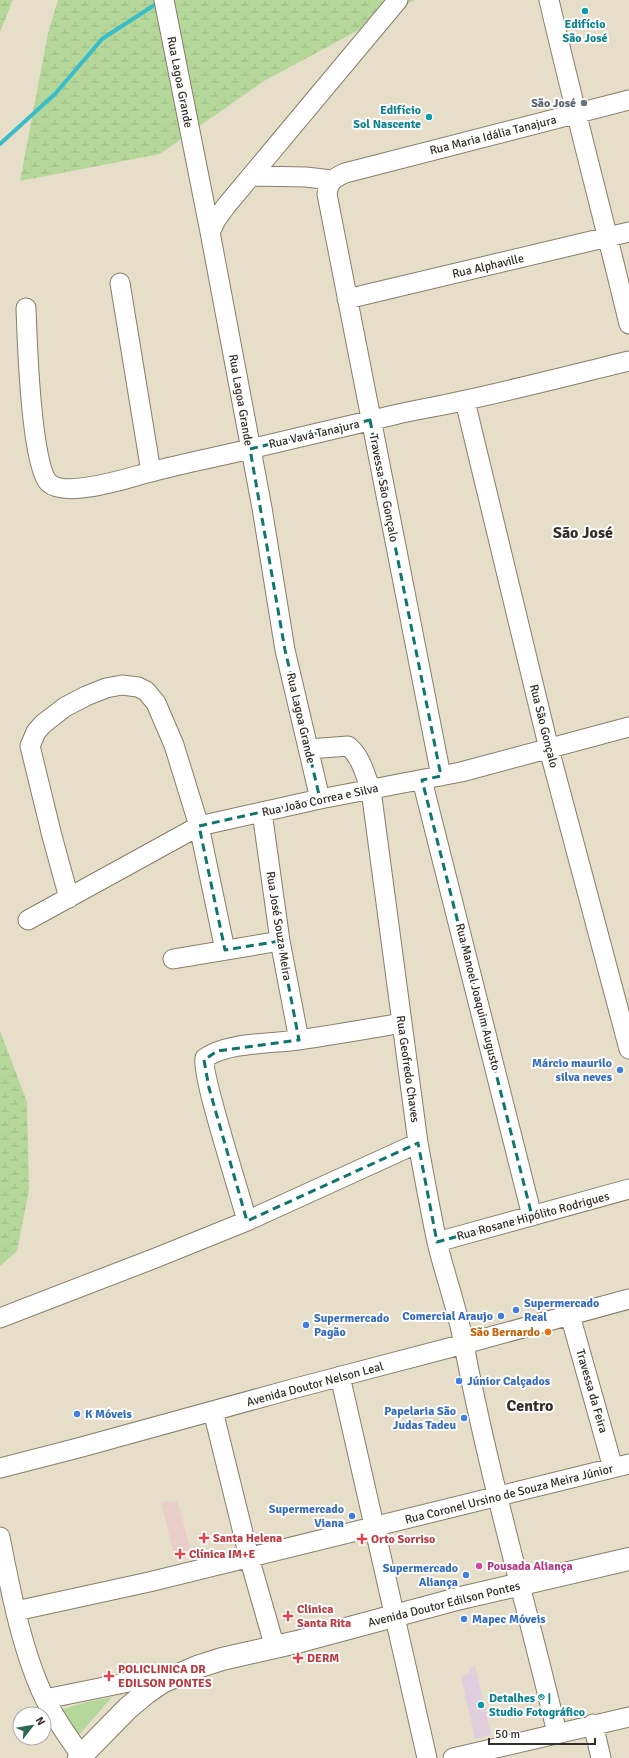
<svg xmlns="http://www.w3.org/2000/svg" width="629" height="1758" viewBox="0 0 629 1758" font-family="Signika,sans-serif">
	<defs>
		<pattern id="wetland-marsh" width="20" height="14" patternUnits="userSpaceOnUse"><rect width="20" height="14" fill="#b5d89a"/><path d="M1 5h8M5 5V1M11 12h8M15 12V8" fill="none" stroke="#9cba85"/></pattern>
	</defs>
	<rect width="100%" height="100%" fill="#e7dec9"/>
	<path fill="#e0cedf" d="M475 1666 491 1735 475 1739 461 1676 471 1674 469 1668Z"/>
	<path fill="#e8cec8" d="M177 1501 193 1557 175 1558 161 1502Z"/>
	<path fill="url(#wetland-marsh)" d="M0 0H13L0 32Z
		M58 0H415L264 81 160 154 20 181 48 33Z
		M0 1031 27 1102 29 1190 17 1251 0 1266Z"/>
	<path fill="#b5d89a" d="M112 1697 77 1737 66 1719 63 1709 87 1702Z"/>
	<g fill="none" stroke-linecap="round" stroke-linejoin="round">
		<path stroke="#39bdc8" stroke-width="4" d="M0 144 55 94 102 39 159 2"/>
		<g stroke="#877e6b" stroke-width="21">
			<path id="minor" d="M164 0 210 232 262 508 285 650 320 799
				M549 0C574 108 603 216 629 324
				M252 176 306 177 331 180
				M210 232 216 220 226 206 398 0
				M120 283 151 472
				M347 299 629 232
				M26 308C27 337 31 467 49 483 67 499 130 477 151 472 184 463 217 457 250 449 298 438 346 426 394 415 418 409 442 406 466 400 521 388 575 374 629 361
				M465 401 549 749 629 1049
				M309 749 348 746C361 756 365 775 371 790L418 1143C424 1176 430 1209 437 1242 445 1276 458 1310 464 1345 489 1476 526 1603 557 1733
				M441 776 327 194C329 181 334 178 345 173L629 100
				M422 780 532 1216
				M262 812 280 941 299 1040
				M69 898 52 836 30 746 36 732 43 724 65 707 86 696 106 688 122 685 138 687 146 691 156 703 174 745 199 826 225 950
				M28 920 199 826 320 799 461 772 629 727
				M173 959 280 941
				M247 1221C241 1197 200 1072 205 1058 228 1042 271 1044 298 1040 333 1035 367 1029 402 1023
				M437 1242 629 1189
				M570 1315 613 1468
				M0 1318 158 1257 247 1221 418 1143
				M340 1376 427 1758
				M213 1411 249 1557 275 1648
				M0 1468 78 1448 296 1388 464 1344 629 1299
				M0 1537C10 1588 22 1652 45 1699 55 1718 70 1740 83 1758
				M16 1611 149 1582 629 1464
				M45 1699 134 1681 149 1680 162 1682
				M593 1724 601 1758
				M453 1758 629 1717"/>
		</g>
		<g stroke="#877e6b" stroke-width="24">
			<path id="major" d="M79 1758 128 1708 146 1693 162 1682 197 1667 222 1659 297 1642 461 1598 629 1559"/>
		</g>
		<use href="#minor" stroke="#fff" stroke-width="19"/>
		<use href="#major" stroke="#fff" stroke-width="22"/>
	</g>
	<path fill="none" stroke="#0f766e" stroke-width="3" stroke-dasharray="8 5" stroke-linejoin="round" d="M370 420 441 776 422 780 532 1216 437 1242 418 1143 247 1221 209 1088 204 1060 217 1051 299 1040 280 941 225 950 199 826 320 799 285 650 250 449Z"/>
	<g fill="#0f9aa8" stroke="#fff" stroke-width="1.5">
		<circle cx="585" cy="11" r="4"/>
		<circle cx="429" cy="117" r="4"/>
		<circle cx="481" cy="1705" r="4"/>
	</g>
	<circle fill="#6b7280" stroke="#fff" stroke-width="1.5" cx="584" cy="103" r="4"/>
	<g fill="#3f7fe0" stroke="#fff" stroke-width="1.5">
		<circle cx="620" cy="1070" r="4"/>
		<circle cx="516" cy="1310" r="4"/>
		<circle cx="501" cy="1316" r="4"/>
		<circle cx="306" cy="1325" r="4"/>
		<circle cx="459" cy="1381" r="4"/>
		<circle cx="77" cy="1414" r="4"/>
		<circle cx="464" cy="1418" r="4"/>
		<circle cx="352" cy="1516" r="4"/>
		<circle cx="466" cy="1575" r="4"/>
		<circle cx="464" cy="1619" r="4"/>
	</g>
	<circle fill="#e8710a" stroke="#fff" stroke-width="1.5" cx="548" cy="1332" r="4"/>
	<g fill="#e0444e" stroke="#fff" stroke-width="1.5">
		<path d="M202 1532h4v4h4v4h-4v4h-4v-4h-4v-4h4z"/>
		<path d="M360 1533h4v4h4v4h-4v4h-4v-4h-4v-4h4z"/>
		<path d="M178 1548h4v4h4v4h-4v4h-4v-4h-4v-4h4z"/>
		<path d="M286 1610h4v4h4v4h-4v4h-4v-4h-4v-4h4z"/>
		<path d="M296 1652h4v4h4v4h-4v4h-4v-4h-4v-4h4z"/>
		<path d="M107 1670h4v4h4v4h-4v4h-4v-4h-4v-4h4z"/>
	</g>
	<circle fill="#d1479c" stroke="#fff" stroke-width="1.5" cx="479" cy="1566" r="4"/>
	<g text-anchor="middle" stroke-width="4" stroke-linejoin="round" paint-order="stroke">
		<g font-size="12" font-weight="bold" fill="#0d838f" stroke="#fff">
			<text x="585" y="28">Edifício<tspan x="585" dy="14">São José</tspan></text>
			<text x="421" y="114" text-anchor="end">Edifício<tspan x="421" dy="14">Sol Nascente</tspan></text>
			<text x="489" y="1702" text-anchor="start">Detalhes ® |<tspan x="489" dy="14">Studio Fotográfico</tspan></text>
		</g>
		<g font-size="12" fill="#332f28" stroke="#fff">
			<text transform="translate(180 82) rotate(79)" y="4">Rua Lagoa Grande</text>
			<text transform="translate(493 135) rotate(-14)" y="4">Rua Maria Idália Tanajura</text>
			<text transform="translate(488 266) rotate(-13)" y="4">Rua Alphaville</text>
			<text transform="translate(241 400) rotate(80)" y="4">Rua Lagoa Grande</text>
			<text transform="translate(314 434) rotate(-13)" y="4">Rua Vavá Tanajura</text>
			<text transform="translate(384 488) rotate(79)" y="4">Travessa São Gonçalo</text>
			<text transform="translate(301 718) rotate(77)" y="4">Rua Lagoa Grande</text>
			<text transform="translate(544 726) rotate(76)" y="4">Rua São Gonçalo</text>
			<text transform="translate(320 800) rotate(-12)" y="4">Rua João Correa e Silva</text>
			<text transform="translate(279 926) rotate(81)" y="4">Rua José Souza Meira</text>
			<text transform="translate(478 997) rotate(76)" y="4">Rua Manoel Joaquim Augusto</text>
			<text transform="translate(408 1069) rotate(82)" y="4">Rua Geofredo Chaves</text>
			<text transform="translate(533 1216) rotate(-15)" y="4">Rua Rosane Hipólito Rodrigues</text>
			<text transform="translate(315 1384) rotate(-15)" y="4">Avenida Doutor Nelson Leal</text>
			<text transform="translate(592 1391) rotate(74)" y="4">Travessa da Feira</text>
			<text transform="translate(509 1494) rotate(-14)" y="4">Rua Coronel Ursino de Souza Meira Júnior</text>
			<text transform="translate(444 1604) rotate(-14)" y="4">Avenida Doutor Edilson Pontes</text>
		</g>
		<g font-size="12" font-weight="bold" fill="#5b616d" stroke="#fff" text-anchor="end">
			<text x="576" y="107">São José</text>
		</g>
		<g font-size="12" font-weight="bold" fill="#366cbe" stroke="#fff" text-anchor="end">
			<text x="612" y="1067">Márcio maurilo<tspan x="612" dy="14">silva neves</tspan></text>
			<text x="524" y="1307" text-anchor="start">Supermercado<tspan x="524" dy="14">Real</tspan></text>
			<text x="493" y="1320">Comercial Araujo</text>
			<text x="314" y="1322" text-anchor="start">Supermercado<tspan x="314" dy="14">Pagão</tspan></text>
			<text x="467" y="1385" text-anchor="start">Júnior Calçados</text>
			<text x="456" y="1415">Papelaria São<tspan x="456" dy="14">Judas Tadeu</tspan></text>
			<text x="85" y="1418" text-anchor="start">K Móveis</text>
			<text x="344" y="1513">Supermercado<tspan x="344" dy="14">Viana</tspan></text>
			<text x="458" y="1572">Supermercado<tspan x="458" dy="14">Aliança</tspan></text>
			<text x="472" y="1623" text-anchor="start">Mapec Móveis</text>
		</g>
		<g font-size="12" font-weight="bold" fill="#c56008" stroke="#fff" text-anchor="end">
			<text x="540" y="1336">São Bernardo</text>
		</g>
		<g font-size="12" font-weight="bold" fill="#be3a42" stroke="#fff" text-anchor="start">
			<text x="213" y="1542">Santa Helena</text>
			<text x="371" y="1543">Orto Sorriso</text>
			<text x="189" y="1558">Clínica IM+E</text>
			<text x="297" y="1613">Clinica<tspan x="297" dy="14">Santa Rita</tspan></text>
			<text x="307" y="1662">DERM</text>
			<text x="118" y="1673">POLICLINICA DR<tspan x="118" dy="14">EDILSON PONTES</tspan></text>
		</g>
		<g font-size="12" font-weight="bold" fill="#b23c85" stroke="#fff" text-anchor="start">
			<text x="487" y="1570">Pousada Aliança</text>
		</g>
		<g font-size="16" font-weight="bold" fill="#332f28" stroke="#fff">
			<text x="583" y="538">São José</text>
			<text x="530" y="1411">Centro</text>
		</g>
	</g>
	<g transform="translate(32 1726) rotate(59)"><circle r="19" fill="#ffffff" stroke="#adaca9"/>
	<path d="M0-3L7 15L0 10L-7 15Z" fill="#2b6955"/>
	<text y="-6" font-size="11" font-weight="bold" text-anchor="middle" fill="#332f28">N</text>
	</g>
	<path d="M489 1738v6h106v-6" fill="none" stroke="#332f28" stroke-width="2"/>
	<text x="495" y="1738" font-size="12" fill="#332f28" stroke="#ffffff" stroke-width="3" paint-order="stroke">50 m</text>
</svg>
